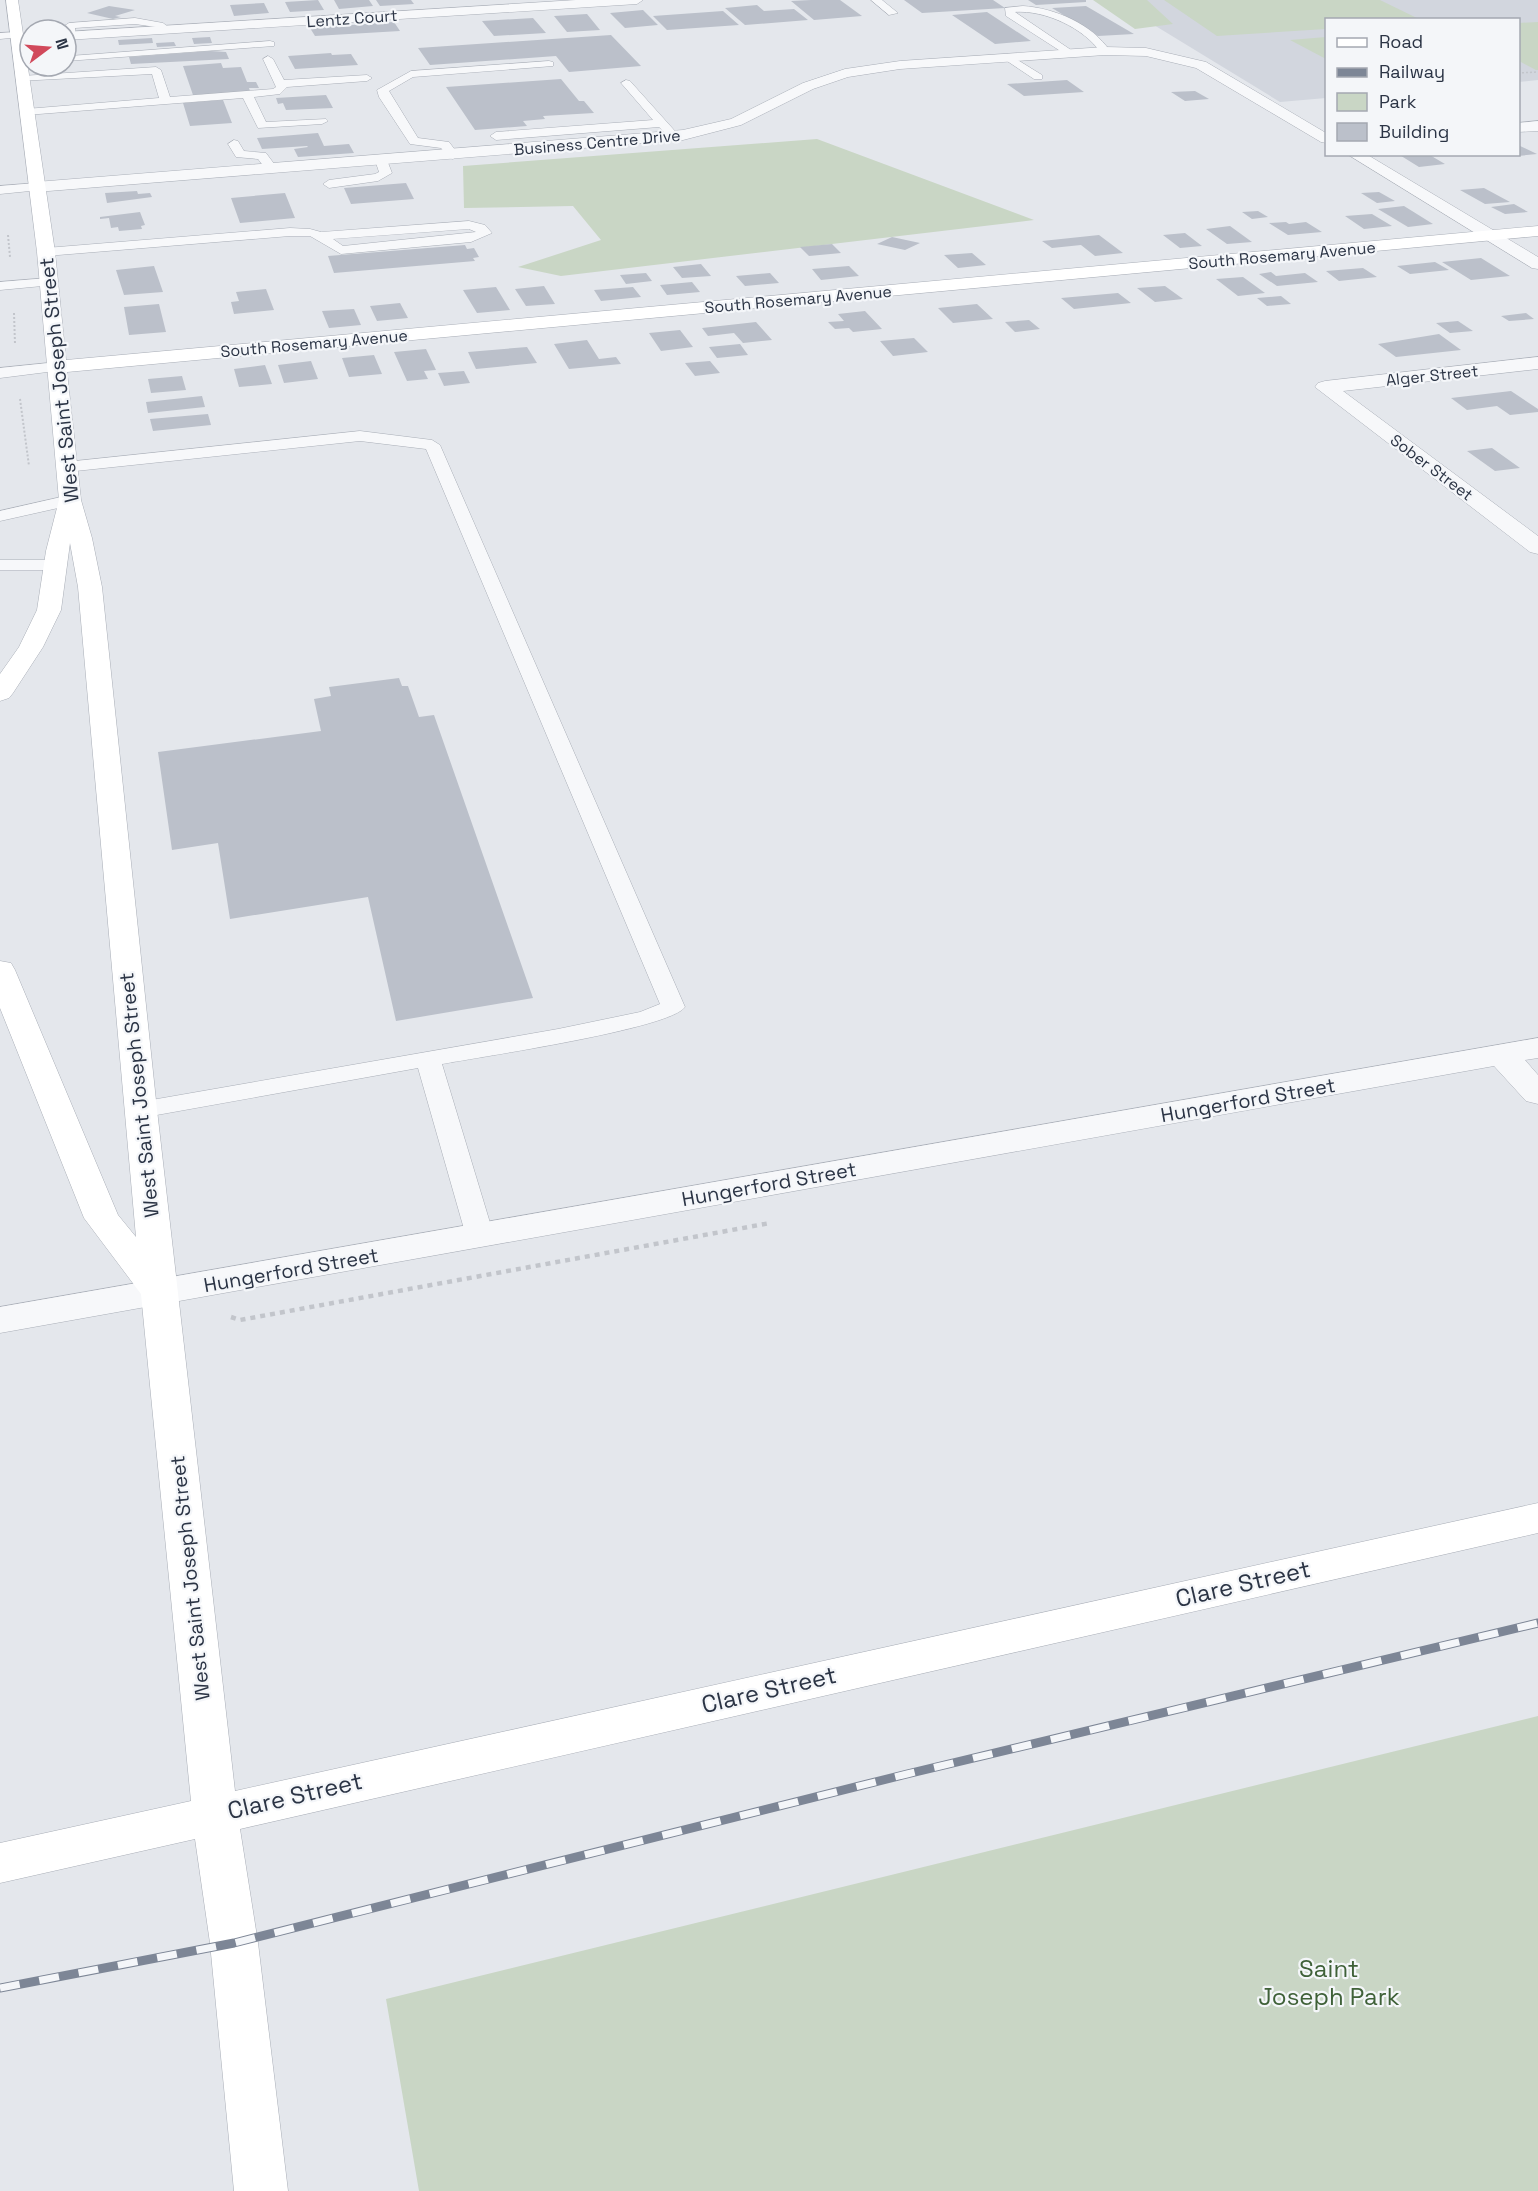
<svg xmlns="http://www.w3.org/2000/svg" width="1538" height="2191" viewBox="0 0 1538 2191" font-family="'Space Grotesk',sans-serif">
	<rect width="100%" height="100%" fill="#e4e7ec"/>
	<path fill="#d2d6de" d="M1113 0H1538V80L1519 82 1518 20H1326V98L1280 102Z"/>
	<path fill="#c9d6c5" d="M1093 0H1147L1173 24 1135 29Z
		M1164 0H1380L1419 19 1326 20V29L1217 36Z
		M1538 22V70H1536L1519 61 1518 23Z
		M1326 37V59L1290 40Z
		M817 139 1034 220 561 276 518 267 601 240 573 206 464 208 463 166Z
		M1538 1716V2191H419L386 1999Z"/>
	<path fill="#bbc0ca" d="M318 0 324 10 290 12 285 2Z
		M334 0H369L373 6 339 9Z
		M376 0H411L414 4 380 6Z
		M811 0H840L862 16 814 20 791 1Z
		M904 0H993L1005 8 922 13Z
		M1028 0H1086V2L1036 5Z
		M264 3 269 13 234 16 230 5Z
		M757 5 764 11 794 9 808 20 745 25 725 8Z
		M109 6 135 10 115 16 121 17 113 19 87 13Z
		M1086 6 1134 34 1098 36 1052 8Z
		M643 10 658 25 625 28 610 13Z
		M723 11 739 25 667 30 653 16Z
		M987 12 1031 41 995 44 952 15Z
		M587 14 600 30 567 32 554 16Z
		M533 18 546 33 494 36 482 21Z
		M394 22 400 31 315 36 310 28Z
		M611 35 641 66 569 72 556 56 430 65 418 48Z
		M210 37 212 43 194 44 192 38Z
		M152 38 153 43 119 45 118 40Z
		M174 42 176 46 157 47 156 43Z
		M211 51 226 52 229 59 131 64 129 57Z
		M331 53 332 55 351 54 358 65 295 69 288 56Z
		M221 63 223 68 241 67 247 82H256L259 88H249L250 91 193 95 183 66Z
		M561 79 579 101H584L594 113 543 116 545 119 523 121 527 126 475 130 446 87Z
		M1067 80 1084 92 1024 96 1007 84Z
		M1195 91 1209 99 1185 101 1171 92Z
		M326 95 333 108 286 110 283 103 278 104 276 98Z
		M223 100 232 123 190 126 183 103Z
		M318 133 324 146 349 144 354 153 298 157 294 149 308 147 307 146 262 149 257 138Z
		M1518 145 1537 154 1518 156Z
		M1398 154H1428L1445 164 1419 167Z
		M406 183 414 199 351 204 344 188Z
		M1484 188 1510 202 1485 204 1460 190Z
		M137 191 138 194 150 193 152 197 107 203 105 193Z
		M1379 192 1395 201 1377 203 1361 193Z
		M285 193 295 218 240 223 231 198Z
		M1514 204 1528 212 1505 214 1491 207Z
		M1404 206 1433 224 1408 227 1378 209Z
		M1258 211 1268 217 1252 219 1242 212Z
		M140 212 145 225 141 226 142 229 119 231 118 227 111 228 109 218 100 219V217Z
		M1372 214 1392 226 1364 229 1345 216Z
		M1286 222 1289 224 1306 222 1322 232 1288 235 1269 223Z
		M1230 226 1252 242 1227 244 1206 229Z
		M1185 233 1202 246 1180 248 1163 235Z
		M1099 235 1123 253 1095 256 1081 245 1052 248 1042 241Z
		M892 237 920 243 905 250 877 244Z
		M832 244 841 253 809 256 800 247Z
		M465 245 467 249 474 248 479 257 473 258 475 261 334 273 328 256Z
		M972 253 986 265 958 268 944 255Z
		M1481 258 1510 276 1471 280 1442 262Z
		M1435 262 1449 270 1410 274 1397 266Z
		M701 264 711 276 682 278 673 267Z
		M154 266 163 292 124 295 116 270Z
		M849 266 859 276 821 280 812 269Z
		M1363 268 1377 277 1339 281 1326 271Z
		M1271 272 1276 276 1305 273 1318 282 1277 286 1259 274Z
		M646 273 652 281 626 284 620 275Z
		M770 273 779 283 745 286 736 276Z
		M1243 277 1265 293 1238 296 1216 279Z
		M692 282 700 292 667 295 660 285Z
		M544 286 555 304 526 306 515 289Z
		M1165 286 1183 299 1155 302 1137 288Z
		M496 287 510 310 477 313 463 290Z
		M633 287 641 297 601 301 594 290Z
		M266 289 274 310 234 314 231 302 239 301 236 292Z
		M1118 293 1131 303 1074 309 1061 298Z
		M1281 296 1291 304 1267 306 1257 298Z
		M400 303 408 318 377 321 370 306Z
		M159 304 166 332 129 335 124 307Z
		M977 304 993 319 953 323 938 308Z
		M354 309 361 325 329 328 322 311Z
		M865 311 882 329 853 332 849 328 835 329 828 322 844 321 838 314Z
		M1526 313 1534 319 1509 321 1501 316Z
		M1029 320 1040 329 1015 332 1005 322Z
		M1458 321 1473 331 1450 333 1436 323Z
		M756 322 772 340 743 343 734 333 708 336 702 328Z
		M680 330 693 347 661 351 649 333Z
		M1439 334 1461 350 1396 357 1378 344Z
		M914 338 928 352 893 356 880 341Z
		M587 340 599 359 616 357 621 364 569 369 554 344Z
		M740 344 748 355 717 358 709 347Z
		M527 347 537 363 476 369 468 352Z
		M426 349 436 370 424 371 428 379 407 381 394 352Z
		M374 355 382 374 349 377 342 358Z
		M311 361 318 379 284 383 278 365Z
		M710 361 720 373 695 376 685 363Z
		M265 365 272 384 239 387 234 369Z
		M464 371 470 383 444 386 438 373Z
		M182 376 186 390 151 393 148 379Z
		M1511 391 1538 409V412L1510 415 1497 406 1467 410 1451 398Z
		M202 396 205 407 148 413 146 402Z
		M208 414 211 425 153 431 150 419Z
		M1492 448 1520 468 1495 471 1467 451Z
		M399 678 402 686H408L419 717 434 715 533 998 396 1021 368 897 230 919 218 843 172 850 158 752 321 731 314 699 331 696 329 687Z"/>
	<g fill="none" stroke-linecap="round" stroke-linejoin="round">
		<g stroke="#a9aeb7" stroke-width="1">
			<path id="lane" d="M871 0H882L898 13 889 15Z
				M1023 6C1055 8 1092 24 1110 51L1101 53C1084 28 1045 10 1015 12L1074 52 1065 54 1006 16 1005 8Z
				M135 18 163 23 172 30 167 33 156 27 135 24 75 28 76 36 71 39 66 36 64 26 69 23Z
				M17 32 22 35 21 37 0 39V33Z
				M270 41 274 42V46L66 61V57L70 56Z
				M1008 54 1042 75V79H1034L1004 59 1003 57Z
				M268 56 273 59 284 80 367 75 372 78 367 81 287 87 280 94 254 97 266 122 326 119 328 121 322 124 258 128 243 98 26 115 20 112 26 109 159 98 152 74 18 81 17 79 22 76 156 67 161 70 170 97 273 89 276 87 263 59Z
				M549 61 553 62V66L413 77 389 91 418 138 449 142 459 155 453 159 449 158 441 148 410 144 379 97 377 90 411 71Z
				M626 80 630 81 674 130V134H666L659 127 496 140 490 136 496 132 653 120 621 83Z
				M234 140 238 141 244 151 266 153 278 169 276 172H268L258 159 236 157 228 144Z
				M381 156 387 160 392 173 378 181 329 188 323 184 329 180 375 174 379 172 375 160Z
				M36 183 40 184 42 187 40 190 0 194V186Z
				M469 221 485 225 492 233 471 242 341 254 310 236H290L46 256 39 252 46 248 290 228 310 229 321 232ZM469 229 476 232 343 246 333 239Z
				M48 278 55 282 53 285 0 290V282Z
				M58 362 66 367 63 370 0 378V368Z
				M360 431 432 440 440 445 685 1007C670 1029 479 1057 442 1064L494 1236 490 1242 480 1245 470 1242 466 1236 418 1068 140 1118 131 1116 127 1110 131 1104 140 1102 558 1029 640 1012 660 1004 426 449 360 441 66 472 58 467 66 462Z
				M70 495 76 496 78 500 76 504 0 521V511Z
				M0 560H55L61 561 64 565 61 569 55 570H0Z"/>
		</g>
		<g stroke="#a9aeb7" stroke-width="1">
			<path id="street" d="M576 0H643L637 4 66 40V32Z
				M30 35V43H18L11 39 18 35Z
				M1105 47 1146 48 1206 62 1326 133V143L1321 142 1196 68 1146 56 1105 55 900 69 848 77 813 89 741 125 683 140 36 192 28 187 36 182 683 130 731 119 803 83 845 69 900 61Z
				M1538 121V131L1518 132V123Z
				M1347 154H1366L1538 257V269L1532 268Z
				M1538 357V369L1343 391 1538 536V554L1530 552 1315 387 1318 383 1325 381Z
				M1538 1038V1058L1525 1060 1538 1075V1104L1526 1101 1494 1066 0 1333V1307Z"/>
		</g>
		<g stroke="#a9aeb7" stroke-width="1">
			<path id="secondary" d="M6 0H18L55 252 66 360 1538 226V236L67 372 81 500 92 538 102 587 157 1110 235 1791 1538 1503V1533L240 1829 258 1943 288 2191H234L210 1943 195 1839 0 1883V1843L191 1801 141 1294 84 1218 0 1008V961L11 963 15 970 118 1215 136 1237 78 587 70 543 61 610 43 647 13 693 9 698 0 701V674L19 647 37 610 46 551 59 500 37 252Z"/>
		</g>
		<path stroke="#c2c5cb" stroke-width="1.5" stroke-dasharray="2 2" stroke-linecap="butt" d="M1518 73 1538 72"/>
		<path stroke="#c2c5cb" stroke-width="2" stroke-dasharray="2 2" stroke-linecap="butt" d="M8 235 10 257
			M14 313 15 344
			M20 399 29 466"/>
		<path stroke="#c2c5cb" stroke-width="4.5" stroke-dasharray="5 5" stroke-linecap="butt" d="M231 1317 240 1320 770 1223"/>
		<use href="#lane" fill="#f7f8fa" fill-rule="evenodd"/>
		<use href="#street" fill="#f7f8fa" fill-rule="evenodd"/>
		<use href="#secondary" fill="#fff" fill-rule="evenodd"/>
		<g stroke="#7d8696" stroke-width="9">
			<path id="rail" d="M0 1988 234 1943 907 1774 1538 1623"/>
		</g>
		<use href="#rail" stroke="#f4f6f9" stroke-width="7" stroke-dasharray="20" stroke-linecap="butt"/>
	</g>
	<g text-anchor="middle" stroke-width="4.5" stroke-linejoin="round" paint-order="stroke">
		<g font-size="16" fill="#2b3445" stroke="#f4f6f9">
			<text transform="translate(352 18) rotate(-4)" y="6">Lentz Court</text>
			<text transform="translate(597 142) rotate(-5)" y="6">Business Centre Drive</text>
			<text transform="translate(1282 255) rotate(-5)" y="6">South Rosemary Avenue</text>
			<text transform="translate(798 299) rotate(-5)" y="6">South Rosemary Avenue</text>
			<text transform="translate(314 343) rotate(-5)" y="6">South Rosemary Avenue</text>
			<text transform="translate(1432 375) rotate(-6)" y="6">Alger Street</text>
			<text transform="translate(1432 467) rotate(37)" y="6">Sober Street</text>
		</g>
		<g font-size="20" fill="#2b3445" stroke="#f4f6f9">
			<text transform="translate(59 380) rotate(-96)" y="7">West Saint Joseph Street</text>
			<text transform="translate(139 1095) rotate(-96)" y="7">West Saint Joseph Street</text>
			<text transform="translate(1248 1100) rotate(-10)" y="7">Hungerford Street</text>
			<text transform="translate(769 1184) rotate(-10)" y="7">Hungerford Street</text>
			<text transform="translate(291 1270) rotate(-10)" y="7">Hungerford Street</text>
			<text transform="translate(190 1578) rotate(-96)" y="7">West Saint Joseph Street</text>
		</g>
		<g font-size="24" fill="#2b3445" stroke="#f4f6f9">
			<text transform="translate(1243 1584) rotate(-13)" y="8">Clare Street</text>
			<text transform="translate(769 1690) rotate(-13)" y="8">Clare Street</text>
			<text transform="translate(295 1796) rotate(-13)" y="8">Clare Street</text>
		</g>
		<g font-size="24" fill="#3f6138" stroke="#f4f6f9">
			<text x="1329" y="1977">Saint<tspan x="1329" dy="28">Joseph Park</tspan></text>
		</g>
	</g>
	<rect x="1325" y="18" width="195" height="138" fill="#f4f6f9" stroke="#a4a8b1" stroke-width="1.5"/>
	<rect x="1337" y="38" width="30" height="9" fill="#ffffff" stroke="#a4a8b1" stroke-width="1.5"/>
	<text x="1379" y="48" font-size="18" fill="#2b3445">Road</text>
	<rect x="1337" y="68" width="30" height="9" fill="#7d8696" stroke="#a4a8b1" stroke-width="1.5"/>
	<text x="1379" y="78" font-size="18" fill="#2b3445">Railway</text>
	<rect x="1337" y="93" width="30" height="18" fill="#c9d6c5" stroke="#a4a8b1" stroke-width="1.5"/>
	<text x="1379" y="108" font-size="18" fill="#2b3445">Park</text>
	<rect x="1337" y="123" width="30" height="18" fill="#bbc0ca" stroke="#a4a8b1" stroke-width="1.5"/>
	<text x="1379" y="138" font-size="18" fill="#2b3445">Building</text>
	<g transform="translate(48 48) rotate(74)"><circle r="28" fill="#f4f6f9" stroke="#a4a8b1" stroke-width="1.5"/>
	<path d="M0-4.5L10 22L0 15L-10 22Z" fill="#d1495b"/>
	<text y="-9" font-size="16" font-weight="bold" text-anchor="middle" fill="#2b3445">N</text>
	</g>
</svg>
